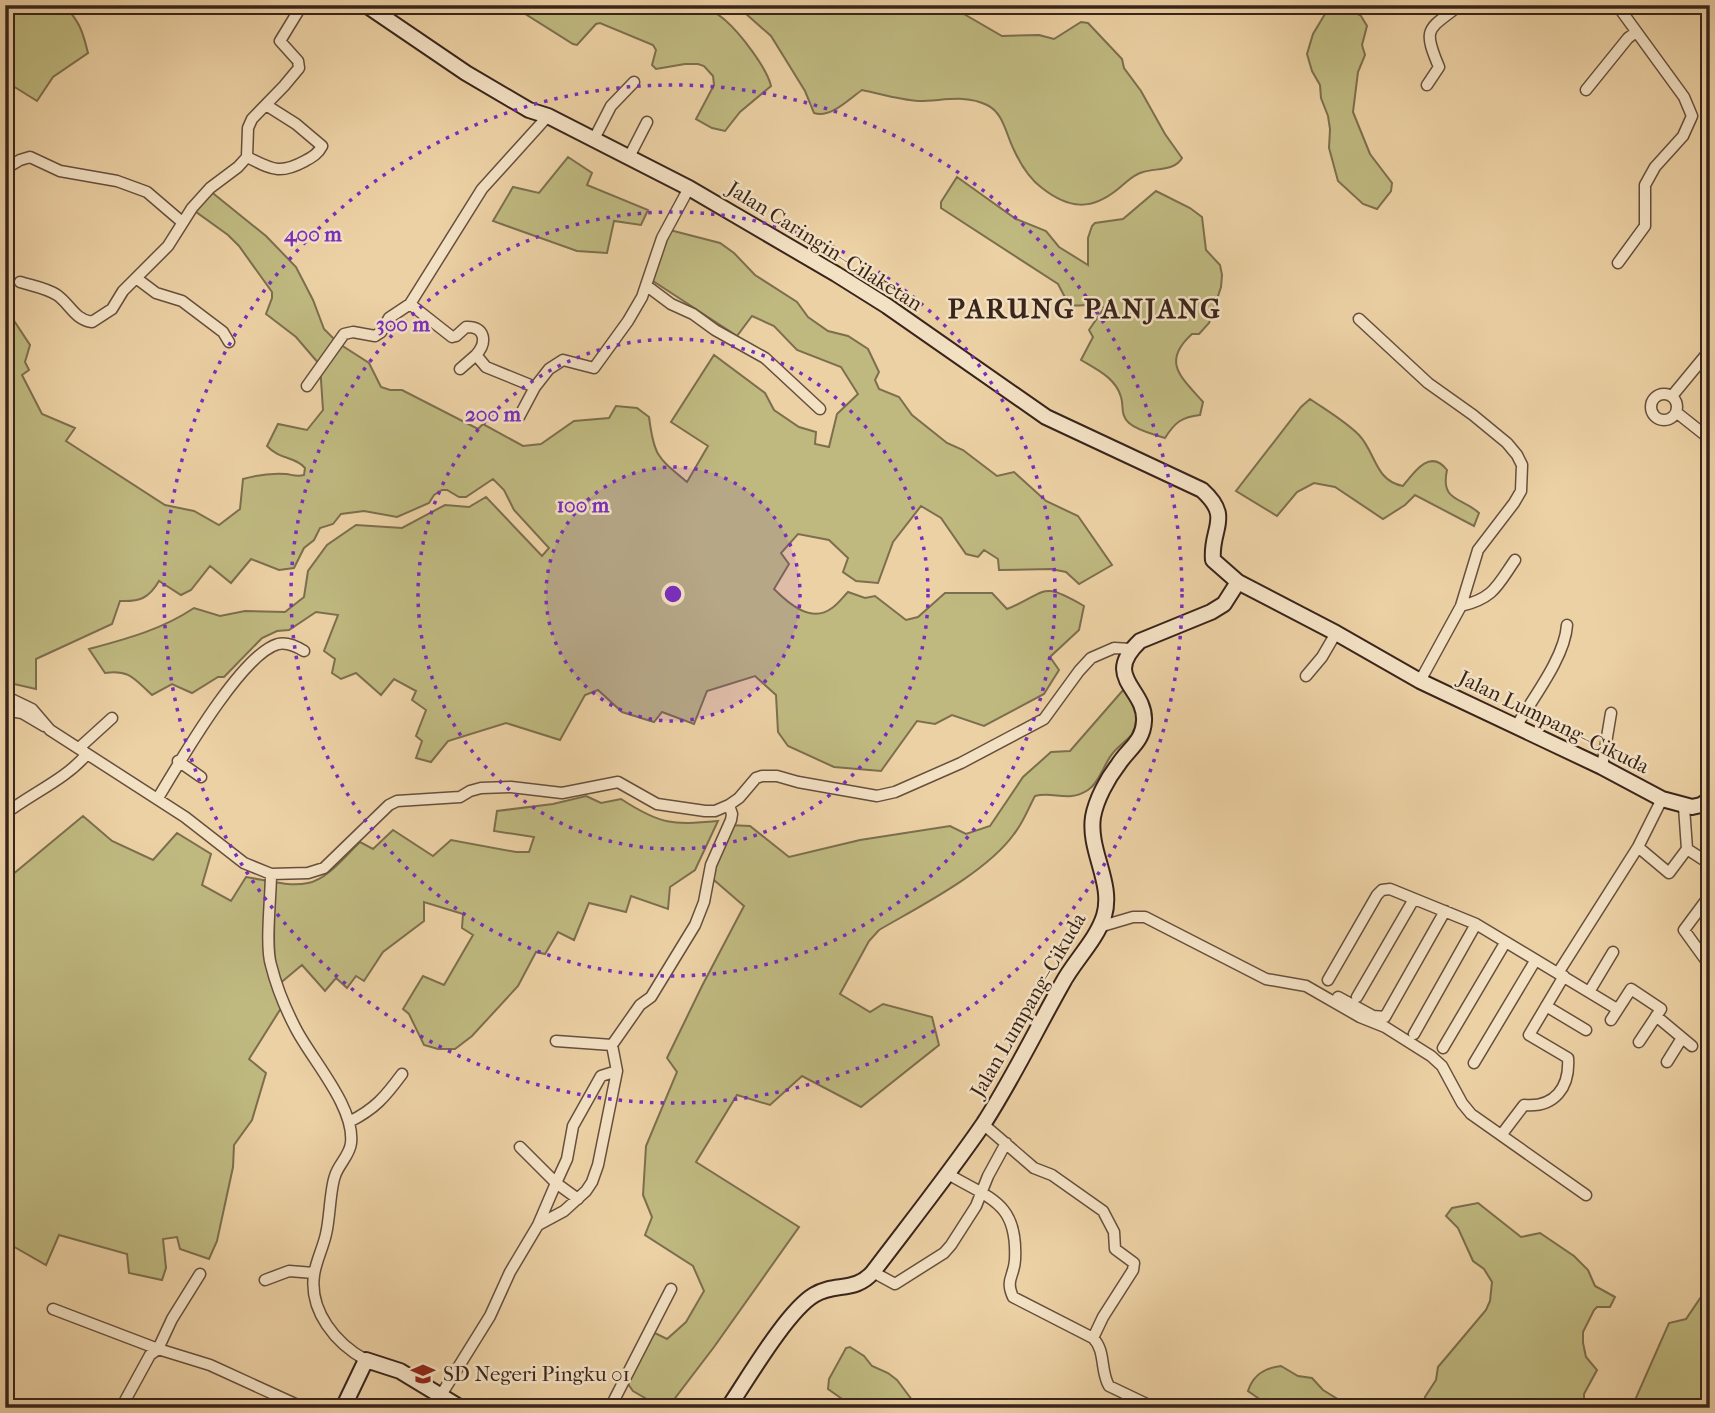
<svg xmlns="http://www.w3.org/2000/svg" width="1715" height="1413" viewBox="0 0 1715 1413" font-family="'IM FELL French Canon',serif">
	<rect width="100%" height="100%" fill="#ecd1a4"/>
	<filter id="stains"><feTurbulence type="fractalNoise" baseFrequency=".00286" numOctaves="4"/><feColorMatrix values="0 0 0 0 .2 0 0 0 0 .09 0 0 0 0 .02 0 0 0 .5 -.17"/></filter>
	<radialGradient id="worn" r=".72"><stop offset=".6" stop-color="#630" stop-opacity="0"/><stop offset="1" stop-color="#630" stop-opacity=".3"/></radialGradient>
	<path fill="#bfb980" stroke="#7c6e4e" stroke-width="2" d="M5 5H71L69 11C81 24 84 37 88 53L53 77 37 101 5 81Z
		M511 5H708C713 12 719 15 725 20 740 33 767 68 771 86L740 112 725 131 712 128 696 119 714 85 713 76 704 66 698 64H685L656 69 652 65 656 50 653 45 600 23 596 24 577 45 573 44Z
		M736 5H957L964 14 1002 36 1039 35 1054 39 1081 22 1088 23 1122 59 1124 68 1141 91 1165 134 1182 158C1175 171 1156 168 1143 172 1132 175 1127 182 1118 189 1091 211 1069 209 1042 188 1030 179 1020 163 1014 150 1006 135 1004 113 987 105 965 94 942 101 919 101 900 100 881 94 862 90 849 99 830 119 814 113L805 91 771 36Z
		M1343 6 1361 16 1367 26 1362 45 1365 55 1358 72 1353 112 1370 154 1392 183 1391 191 1377 209 1363 204 1338 181 1329 148 1330 129 1328 116 1321 98 1320 85 1312 71 1307 54 1313 34 1325 14Z
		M568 157 592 173 587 185 648 210 641 225 614 221 607 253 577 251 493 221 513 187 539 193Z
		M957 177 1016 219 1046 231 1059 247 1088 265V238L1092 226 1095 223 1123 219 1156 191 1190 208 1202 217 1206 250 1220 265 1222 275 1221 287 1209 323 1199 334H1192C1161 362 1181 377 1203 402L1200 415C1182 417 1175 422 1165 438 1153 434 1138 431 1129 423 1120 415 1124 406 1121 397 1116 378 1096 369 1081 360L1093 337 1089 330 1104 308C1093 302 1081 307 1069 305L1058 284 941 208V202Z
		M209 190 266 236 296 267 313 300 324 329 338 343 369 363 381 387 390 390H402L478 429 483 424 523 446 541 444 574 421 609 418 616 406 637 408 649 417C654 456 657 457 687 482L708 446 671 422 714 355 765 393 774 410 799 427 816 432 815 444 829 447 837 414 858 394 841 367 797 350 774 326 752 316 737 336 650 279 662 228 720 243 734 253 755 275 797 302 808 317 828 331 848 336 868 349 879 372 875 380 879 389 899 397 912 415 947 443 963 450 997 476 1014 472 1046 501 1078 516 1112 565 1079 584 1066 572 1051 569 999 570 998 559 984 550 978 557 966 554 941 518 921 506 893 542 878 583 856 581 843 572 848 558 829 540 798 534 781 553 789 564 774 589C788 603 811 624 832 608 838 604 843 597 848 592L865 598 875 596 906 620 918 617 945 593H992L1007 609C1049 592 1039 580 1084 606L1079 630 1050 657 1059 670 1044 694 984 726 952 715 935 724 917 721 881 771 834 767 788 746 778 732 776 695 755 676 707 691 694 724 662 712 654 722 622 712 598 690 585 695 560 740 506 723 448 741 431 762 416 758 422 741 416 736 426 710 412 700 416 691 394 679 381 695 356 673 341 679 332 673 335 659 324 651 338 615 316 612 289 630 277 631 262 638 224 677H218L192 693 172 684 152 695C135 680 130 669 105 673L89 649C126 639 161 630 194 608L220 616 245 611 285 612 304 597 308 571 327 545 356 525 402 528 445 505 469 507 486 497 542 556 549 548 514 510 504 490 493 479 466 497H459L447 490H442L434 495 429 503 397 517 364 511 341 514 333 524 320 528 314 540 304 548 294 568 279 570 251 559 231 583 210 566 191 590 181 595 159 581C149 598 140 602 120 601L112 624 36 659V689L5 682V307L30 345 25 362 29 370 22 375 42 414 75 428 66 441 165 505 194 511 219 525 240 509 243 479C257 475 272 473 286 474 293 475 297 477 304 475L305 468C295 456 280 460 267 446L278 424 307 430 323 410 320 365 296 337 266 314 272 298V292L239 246 228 235 192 209Z
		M1310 399C1326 410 1345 421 1359 435 1376 453 1375 481 1403 486 1414 472 1430 448 1447 470 1440 502 1462 497 1479 513L1474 526 1415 495 1405 505 1383 519 1335 487 1314 483 1297 492 1277 516 1236 491 1301 407Z
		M1124 689C1130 699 1141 712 1138 724 1135 736 1120 744 1113 753 1104 763 1100 782 1088 790 1068 803 1054 791 1035 796 1028 809 1023 823 1014 834 986 873 920 906 879 930L869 941 840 994 870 1012 883 1004 932 1017 939 1045 861 1107 802 1076 770 1105 737 1095 696 1162 799 1227 714 1347 672 1402 657 1405 633 1391 625 1380 640 1353 655 1333 667 1339 686 1322 704 1291 693 1266 645 1235 652 1217 643 1195 646 1146 677 1072 667 1058 702 986 744 906 707 874 728 825 750 826 789 857 860 840 950 826 966 834 990 826 1023 777 1051 752 1070 751Z
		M586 796 601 803 621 799C661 825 672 825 718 821L695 870 670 887 668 909 631 896 626 912 589 903 574 940 558 932 545 954 536 952 518 986 472 1036 455 1049H438L424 1045 409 1014 403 1009 423 976 444 985 473 935 462 928 463 914 424 902V921L383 952 364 981 356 976 347 988 336 978 325 991 302 965 278 985 283 1005 249 1059 266 1073 252 1120 234 1145 233 1167 217 1241 209 1259 180 1249 177 1237 163 1239 166 1268 162 1280 129 1273 127 1254 59 1235 46 1265 11 1245 12 1232 5 1227V870L12 875 83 816 112 841 153 860 177 833 211 854 202 885 231 901 246 877C266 880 288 887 308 883 327 880 346 855 360 842L373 849 393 830 433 856 451 840 516 852H529L534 837 494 831 497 811 553 804Z
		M1478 1203 1521 1237 1540 1233 1574 1256 1588 1270 1595 1286 1615 1297 1610 1307H1597L1594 1310 1583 1332V1343L1586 1357 1597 1370 1584 1394V1408H1423L1425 1397 1436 1380 1438 1367 1486 1310 1490 1301 1492 1282 1484 1269 1473 1261 1458 1228 1446 1216 1452 1208Z
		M1710 1289V1408H1637L1635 1400 1669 1323 1686 1319 1703 1294Z
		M850 1347 864 1356 872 1366 888 1373 897 1380 918 1408H855L828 1389 829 1379 846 1348Z
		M1281 1366 1298 1376 1312 1378 1323 1390 1346 1404 1359 1408 1271 1407 1248 1391C1253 1375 1264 1368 1281 1366Z"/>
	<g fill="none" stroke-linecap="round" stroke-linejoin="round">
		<g stroke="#664f3d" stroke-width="13">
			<path id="street" d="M1464 5 1479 8 1486 5
				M1617 5 1684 97 1692 116 1683 136 1655 167 1645 185V226L1618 263
				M1427 85 1439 67C1422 27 1428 30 1460 5
				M1586 90 1628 38 1636 32
				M594 139 611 106 634 82
				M247 157C272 169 279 175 305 161 312 157 318 154 322 146L296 124 266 105
				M629 157 647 122
				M5 169 20 160 30 157 60 171 117 181 147 192 182 222
				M136 278 156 293 182 301 223 332 229 342
				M20 282C33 286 46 288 57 295 70 304 75 320 92 322L112 309 123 291 168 246 192 208 210 188 238 167 247 157 248 128 252 119 284 86 299 68 298 61 280 41 302 5
				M647 286 671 304 693 314 715 330 765 358 820 409
				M410 304 452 337 456 336 466 327C486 326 487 343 476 355L486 367 535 387 549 369 563 360 594 368 628 321 642 297 662 238 689 188
				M1359 319 1428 383 1473 415 1507 443 1517 455 1522 465 1521 491 1514 503 1478 550 1461 606 1420 681
				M460 369 476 355
				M307 386 344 334 353 332 375 336 381 332 389 318 410 304 482 189 548 116
				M1651 407a13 13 0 1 1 26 0a13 13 0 1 1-26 0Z
				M1672 396 1710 350
				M1676 412 1710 439
				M519 417 535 387
				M1461 606C1494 598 1497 586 1515 560
				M1306 676 1322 657 1336 633
				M5 696 32 709 50 730 185 817 244 863 271 874 308 873 324 868 389 805 397 801 460 797 470 791 481 788 511 787 562 793 618 782 657 804 705 811H715L729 805 739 798 756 778 762 776H777L798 782 877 796 895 792 961 763 1044 719 1079 671 1091 658 1114 648 1131 649
				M5 710 22 713 44 726
				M1517 725C1533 698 1565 657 1567 625
				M79 748 112 718
				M178 761 201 777
				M1602 767 1611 713
				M158 798C178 765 241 654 278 644 287 642 296 646 304 651
				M1684 807 1687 849 1710 864
				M5 814C32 793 65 780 87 754
				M1638 847 1669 873 1687 849
				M271 874C271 896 265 946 271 965 276 985 286 1010 296 1029 312 1060 355 1107 351 1143 350 1155 338 1165 335 1176 330 1189 330 1218 326 1234 323 1248 316 1261 314 1275 309 1311 336 1344 366 1360
				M1710 895 1684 930 1710 966
				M1099 927 1133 917H1145L1266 979 1306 986 1360 1017 1385 1027 1431 1056 1442 1066 1462 1103 1471 1114 1586 1195
				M1558 973 1638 847 1662 799
				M1328 980 1377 895 1382 890 1390 889 1476 924 1617 1009
				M1589 992 1613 952
				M1338 997 1373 1016 1385 1017 1445 911
				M1357 997 1414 899
				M1546 1006 1586 1030
				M1656 1016 1692 1046
				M1611 1020 1631 989 1661 1009 1639 1042
				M1414 1034 1476 924
				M612 1045 640 1005 651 997 695 925 704 902 711 865 731 820 732 814 729 805
				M1443 1048 1505 943
				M1667 1062 1682 1038
				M1474 1063 1535 961
				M349 1122C375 1109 385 1097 402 1074
				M983 1124 1034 1168 1052 1175 1103 1211 1114 1232 1115 1249 1134 1263 1133 1270 1103 1317 1093 1338
				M1502 1134 1524 1105C1555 1108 1570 1087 1568 1058L1529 1035 1564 976
				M520 1147 556 1183 538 1225
				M948 1174C990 1199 1018 1202 1015 1260 1014 1277 1005 1279 1013 1297L1093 1338C1106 1351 1100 1371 1109 1386L1155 1408
				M578 1199 556 1183 567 1159 573 1126 601 1076 617 1071
				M873 1272 895 1284 944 1253 951 1245 976 1206 988 1176 1006 1143
				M265 1280 289 1271 314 1273
				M53 1309 158 1349 172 1319 200 1274
				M441 1395 490 1316 510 1272 538 1225 564 1211 586 1191 592 1182 598 1165 617 1071 612 1045 556 1041
				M121 1408 150 1355 158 1349 210 1365 304 1408
				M610 1408 671 1289"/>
		</g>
		<g stroke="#39241b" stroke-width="18">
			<path id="secondary" d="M366 5 466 73 529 110 548 116 689 188 836 274 887 306 1046 417 1202 490C1233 518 1210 528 1213 560L1238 582
				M343 1408 366 1360 400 1371 461 1408
				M728 1408C747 1380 787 1311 814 1295 835 1282 855 1293 873 1272 910 1223 949 1174 984 1123 1013 1078 1036 1030 1062 984 1074 961 1096 941 1104 916 1114 883 1088 851 1093 817 1096 800 1107 779 1118 765 1128 749 1143 742 1144 721 1146 688 1101 678 1140 641L1211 612 1224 604 1238 582 1336 633 1420 681 1602 767 1662 799 1692 807 1701 805 1710 799"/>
		</g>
		<use href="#street" stroke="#f3e1c4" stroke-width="10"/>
		<use href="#secondary" stroke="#f3e1c4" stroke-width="14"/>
	</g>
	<circle cx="673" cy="594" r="127" fill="#7b2cbf" fill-opacity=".12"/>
	<g fill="none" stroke="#7b2cbf" stroke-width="3.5" stroke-dasharray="3.5 7">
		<circle cx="673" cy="594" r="127"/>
		<circle cx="673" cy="594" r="255"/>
		<circle cx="673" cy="594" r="382"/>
		<circle cx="673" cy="594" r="509"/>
	</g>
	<defs>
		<g id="school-bare" transform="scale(1.89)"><path d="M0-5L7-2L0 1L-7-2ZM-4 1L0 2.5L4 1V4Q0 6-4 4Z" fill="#8f2418" stroke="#f3e1c4" stroke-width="2.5" paint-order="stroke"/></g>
	</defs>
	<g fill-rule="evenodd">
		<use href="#school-bare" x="423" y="1374"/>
	</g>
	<g text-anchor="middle" stroke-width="5" stroke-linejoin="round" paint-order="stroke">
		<g font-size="21" fill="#39241b" stroke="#f3e1c4">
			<text transform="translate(825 246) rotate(32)" y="7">Jalan Caringin–Cilaketan</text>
			<text transform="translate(1554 722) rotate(26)" y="7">Jalan Lumpang–Cikuda</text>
			<text transform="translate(1028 1005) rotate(-60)" y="7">Jalan Lumpang–Cikuda</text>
		</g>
		<g font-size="21" fill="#39241b" stroke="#f3e1c4" text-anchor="start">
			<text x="443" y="1381">SD Negeri Pingku 01</text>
		</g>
		<g font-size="28" font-weight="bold" letter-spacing="2" fill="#39241b" stroke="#f3e1c4">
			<text x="1085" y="318">PARUNG PANJANG</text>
		</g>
	</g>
	<circle cx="673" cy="594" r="10" fill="#7b2cbf" stroke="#f3e1c4" stroke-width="3.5"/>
	<g font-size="21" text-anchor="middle" font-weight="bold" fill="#7b2cbf" stroke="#f3e1c4" stroke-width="5" stroke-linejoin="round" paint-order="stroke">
		<text x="313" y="241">400 m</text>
		<text x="403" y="331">300 m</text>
		<text x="493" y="421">200 m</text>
		<text x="583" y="512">100 m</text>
	</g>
	<rect width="1715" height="1413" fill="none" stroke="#ecd1a4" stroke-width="28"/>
	<rect x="7" y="7" width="1701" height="1399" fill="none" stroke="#39241b" stroke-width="3.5"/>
	<rect x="14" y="14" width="1687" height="1385" fill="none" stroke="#39241b" stroke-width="2"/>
	<rect width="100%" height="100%" filter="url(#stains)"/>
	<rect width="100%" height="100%" fill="url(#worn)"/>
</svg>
